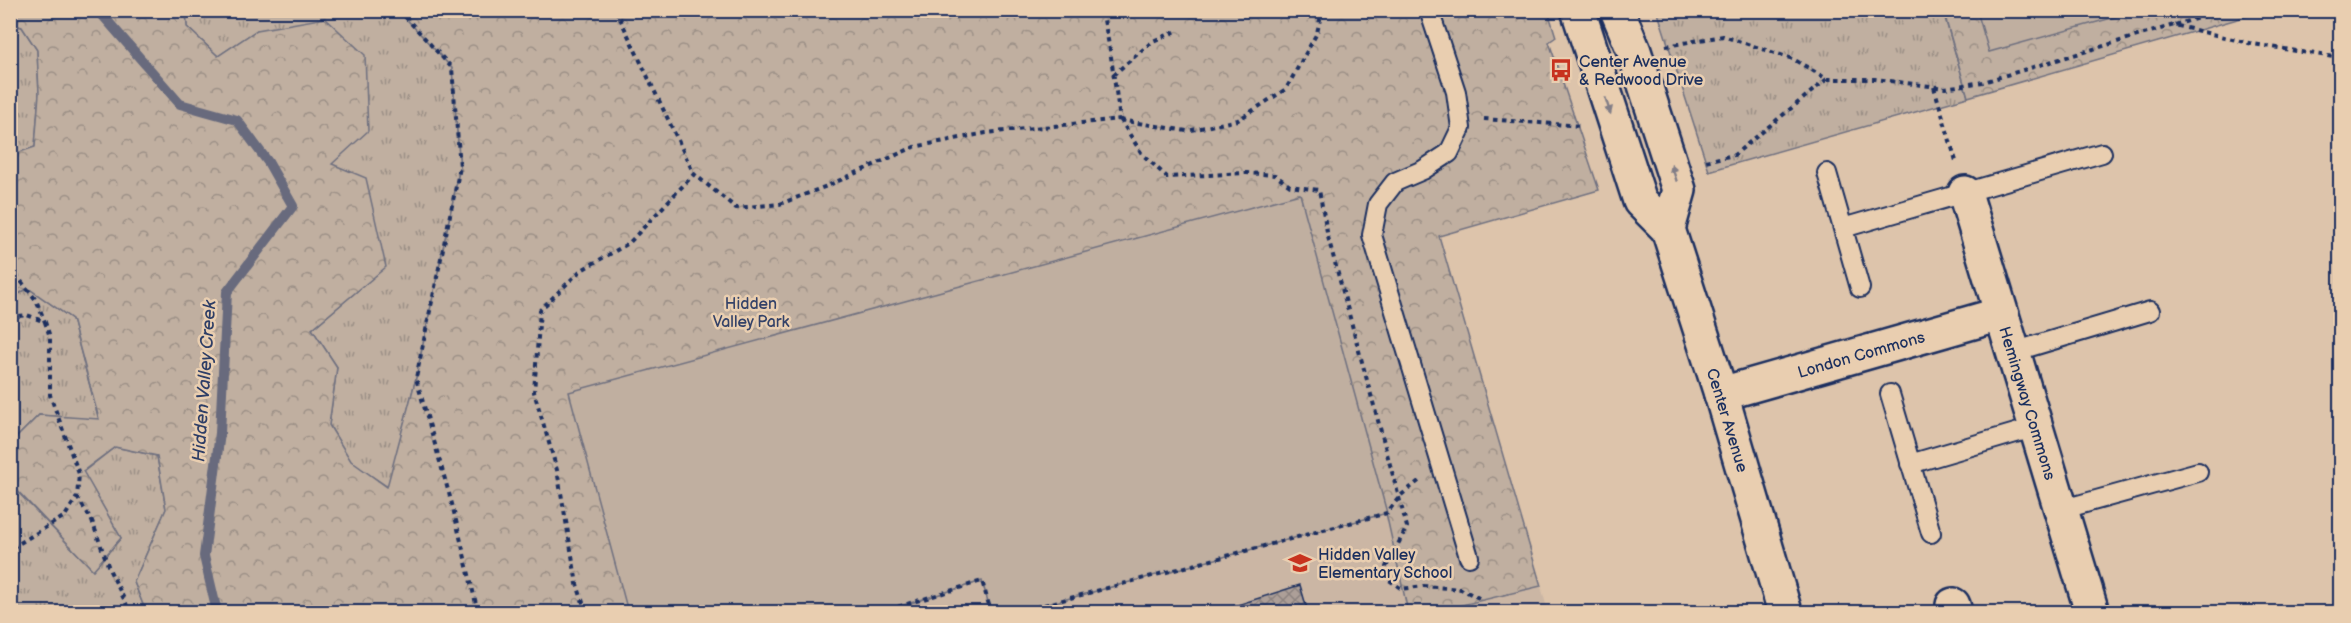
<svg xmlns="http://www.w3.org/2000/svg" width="2351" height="623" viewBox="0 0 2351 623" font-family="'Balsamiq Sans',sans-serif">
	<defs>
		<pattern id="grass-tufts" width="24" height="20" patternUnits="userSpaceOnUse" patternTransform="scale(1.5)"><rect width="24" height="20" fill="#c0afa0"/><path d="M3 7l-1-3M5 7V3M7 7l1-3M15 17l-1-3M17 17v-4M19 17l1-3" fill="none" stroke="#9b8f86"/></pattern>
		<pattern id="forest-crowns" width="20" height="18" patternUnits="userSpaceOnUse" patternTransform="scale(1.5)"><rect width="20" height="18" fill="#c0afa0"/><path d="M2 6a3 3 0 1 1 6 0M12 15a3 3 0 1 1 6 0" fill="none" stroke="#9b8f86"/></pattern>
		<pattern id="building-cross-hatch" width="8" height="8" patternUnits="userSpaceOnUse" patternTransform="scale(1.5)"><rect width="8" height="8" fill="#ad9f98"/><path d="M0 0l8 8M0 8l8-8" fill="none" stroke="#8c827f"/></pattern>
	</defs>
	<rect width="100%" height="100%" fill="#ddc4ab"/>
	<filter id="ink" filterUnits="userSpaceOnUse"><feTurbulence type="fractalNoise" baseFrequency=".0167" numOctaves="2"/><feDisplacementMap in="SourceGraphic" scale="12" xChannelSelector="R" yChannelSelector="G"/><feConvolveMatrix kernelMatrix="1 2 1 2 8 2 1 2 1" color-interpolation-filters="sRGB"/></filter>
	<g filter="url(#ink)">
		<path fill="#cbb6a4" d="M1387 513 1408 612H1018Z
			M982 581 991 612H881Z
			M1541 586 1548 612H1433Z"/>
		<path fill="url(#grass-tufts)" stroke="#6e6f7f" stroke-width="1.5" d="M1667 10 1943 11 1968 97 1709 171 1658 13Z
			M186 11H399L452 68 460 167 416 378 388 487 351 462 329 425 337 367 312 329 385 267 257 30 218 56 187 27Z
			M10 24 22 27 37 50 39 93 35 147 11 155Z
			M28 288 72 319 99 420 39 415 11 443V299Z
			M115 447 157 456 166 509 134 582 146 612H11L10 484 93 570 121 538 83 472Z"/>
		<path fill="url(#forest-crowns)" stroke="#6e6f7f" stroke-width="1.5" d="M1943 10 2265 11 1968 97Z
			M11 11H186L187 27 218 56 257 30 325 18 365 55 368 131 332 164 366 178 386 267 312 329 337 367 329 425 351 461 387 487 416 378 460 167 452 68 399 11H1548L1556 37 1549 42 1599 190 1439 236 1541 586 1433 612H1408L1386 513 1018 612H991L982 581 881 612H146L134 582 166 509 157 456 115 447 83 471 121 538 93 570 11 484V443L39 415 99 419 72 319 28 288 11 299V155L35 147 39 93 37 50 22 27 11 24Z"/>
		<path fill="#c0afa0" stroke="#6e6f7f" stroke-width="1.5" d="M1977 11V10L2137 11 1989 52Z
			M1300 194 1387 513 1018 612H991L982 581 881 612H628L569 392Z"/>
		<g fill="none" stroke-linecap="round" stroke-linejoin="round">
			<path stroke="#676a7d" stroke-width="10" d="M98 10 180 104 237 120 268 162 293 206 227 292 220 433 204 556 217 612"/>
		</g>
		<path fill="url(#building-cross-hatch)" stroke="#1b2f5e" stroke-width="1.5" d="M1300 585 1308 612H1233L1231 607Z"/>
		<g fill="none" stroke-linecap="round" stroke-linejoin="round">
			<g stroke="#1b2f5e" stroke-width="22">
				<path id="lane" d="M1429 10 1456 92 1461 128 1449 153 1423 170 1395 182 1378 204 1372 235 1469 557
					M1827 173 1860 288
					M1843 228 2102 153
					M2013 352 2150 311
					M1890 394 1931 533
					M1910 464 2036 427
					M2060 510 2198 472"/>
			</g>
			<g stroke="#1b2f5e" stroke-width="38">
				<path id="street" d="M1965 193 2092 612
					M1721 394 2001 314
					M1953 605 1955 612"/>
			</g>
			<g stroke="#1b2f5e" stroke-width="38">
				<path id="secondary" d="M1578 10 1640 201 1668 229 1721 394 1785 612
					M1617 10 1634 51 1679 190 1668 229"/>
			</g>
			<path stroke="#1b2f5e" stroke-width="4" stroke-dasharray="4.5 4.5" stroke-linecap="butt" d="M399 10 452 68 460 167 416 378 452 504 478 612
				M616 10 694 174 736 208 780 204 827 186 914 147 986 133 1120 119 1110 50 1102 10
				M2175 25 2225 10
				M1666 46 1723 36 1793 59 1827 79 1734 155 1705 161
				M1113 75 1153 41 1177 31
				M1827 79H1875L1945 88 1983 82 2174 25 2253 44 2340 58
				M1934 87 1956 161
				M1120 119 1142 154 1167 177 1247 173 1275 175 1290 186 1319 190 1328 237 1407 527 1386 567 1389 580 1402 589 1423 586 1461 589 1483 600
				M1484 119 1582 126
				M1120 120 1187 131 1238 120 1286 89 1317 33 1322 10
				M10 267 36 300 45 322
				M10 317 27 315 45 322 50 337V395L79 474 77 497 65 516 10 549
				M77 497 92 521 110 571 126 603 128 612
				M586 612 577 584 557 470 534 392 540 310 580 271 629 243 694 174
				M881 612 982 581 991 612
				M1018 612 1387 513 1400 496 1420 480"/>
			<use href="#lane" stroke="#e9ceb0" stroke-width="18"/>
			<use href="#street" stroke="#e9ceb0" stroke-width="33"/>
			<use href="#secondary" stroke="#e9ceb0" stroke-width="33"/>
		</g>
		<defs><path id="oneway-solid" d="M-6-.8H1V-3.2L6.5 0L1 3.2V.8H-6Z" transform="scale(1.5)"/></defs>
		<g fill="#827e87">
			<use href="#oneway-solid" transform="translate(1608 106) rotate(72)"/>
			<use href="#oneway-solid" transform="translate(1674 173) rotate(-108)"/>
		</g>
	</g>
	<defs>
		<g id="bus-bare" transform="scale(1.8)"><path d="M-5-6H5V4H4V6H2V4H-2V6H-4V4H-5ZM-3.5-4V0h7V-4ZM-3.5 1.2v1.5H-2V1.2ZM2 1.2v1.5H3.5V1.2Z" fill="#c8321e" stroke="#e9ceb0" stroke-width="2.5" paint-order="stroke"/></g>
		<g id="school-bare" transform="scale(1.8)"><path d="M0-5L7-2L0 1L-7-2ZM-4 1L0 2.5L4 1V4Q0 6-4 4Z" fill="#c8321e" stroke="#e9ceb0" stroke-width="2.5" paint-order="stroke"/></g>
	</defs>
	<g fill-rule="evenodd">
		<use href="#bus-bare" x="1561" y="70"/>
		<use href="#school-bare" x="1300" y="563"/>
	</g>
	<g text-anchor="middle" stroke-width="5" stroke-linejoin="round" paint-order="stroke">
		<g font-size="16" fill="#1b2f5e" stroke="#e9ceb0" text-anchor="start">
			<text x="1579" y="67">Center Avenue<tspan x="1579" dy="18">&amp; Redwood Drive</tspan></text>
			<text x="1318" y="560">Hidden Valley<tspan x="1318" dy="18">Elementary School</tspan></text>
		</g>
		<g font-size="16" fill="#344268" stroke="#e9ceb0">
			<text x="751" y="309">Hidden<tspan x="751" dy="18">Valley Park</tspan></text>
		</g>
		<g font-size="16" fill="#1b2f5e" stroke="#e9ceb0">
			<text transform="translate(1861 354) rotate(-16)" y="6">London Commons</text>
			<text transform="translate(2028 403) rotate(73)" y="6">Hemingway Commons</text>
			<text transform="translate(1728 420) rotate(73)" y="6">Center Avenue</text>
		</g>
		<g font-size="18" font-style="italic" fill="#2e3e66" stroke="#e9ceb0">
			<text transform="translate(204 381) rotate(-86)" y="6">Hidden Valley Creek</text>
		</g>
	</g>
	<rect width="2351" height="623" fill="none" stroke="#e9ceb0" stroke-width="36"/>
	<rect x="18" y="18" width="2315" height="587" fill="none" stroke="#1b2f5e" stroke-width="2" filter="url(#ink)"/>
</svg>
